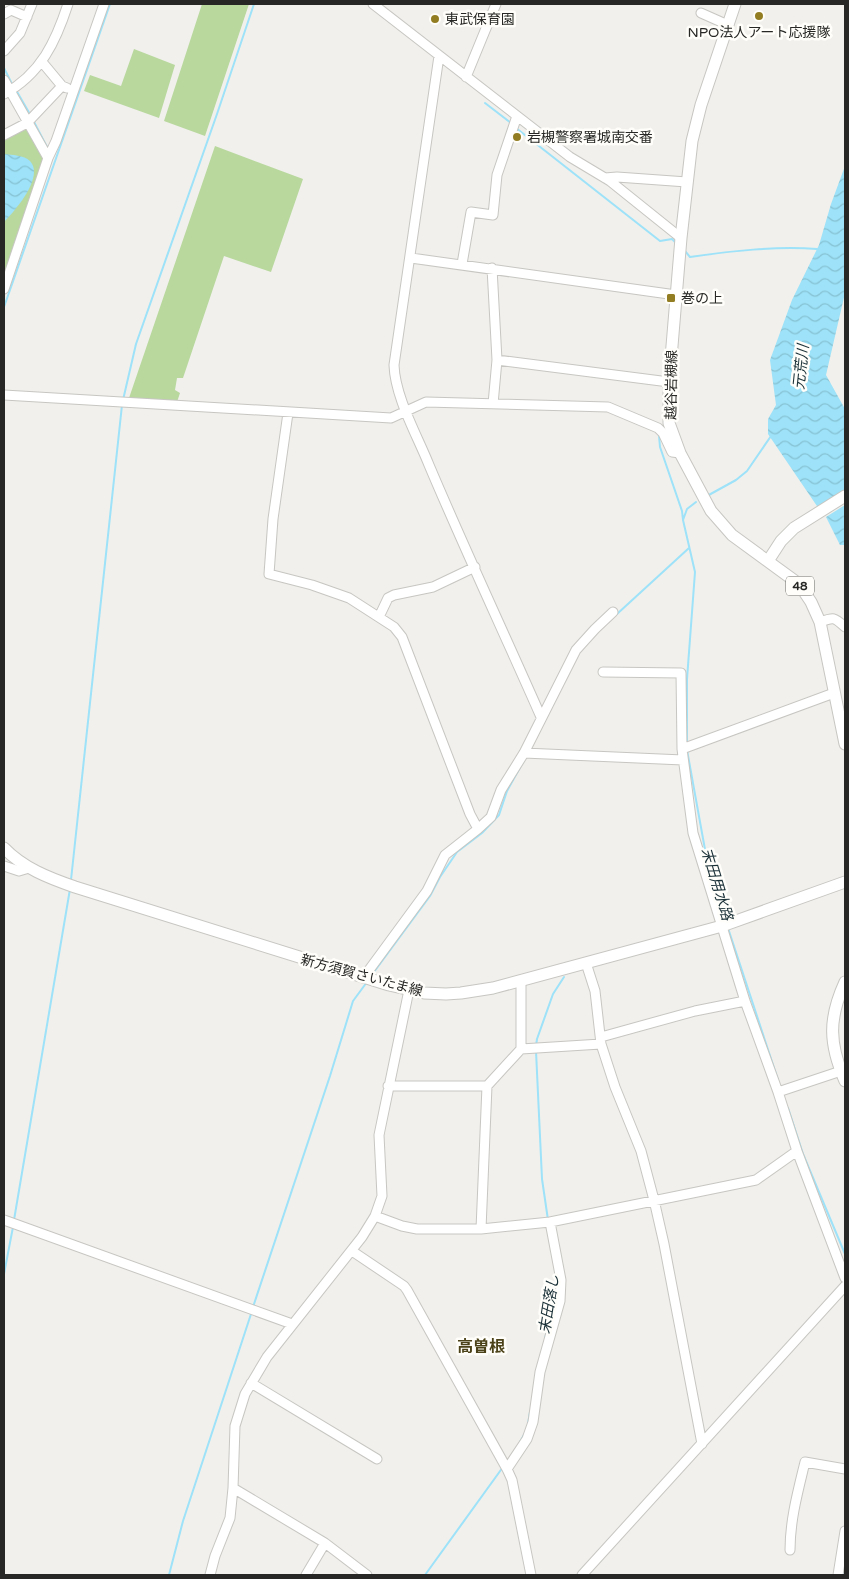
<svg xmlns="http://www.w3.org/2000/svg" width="849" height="1579" viewBox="0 0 849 1579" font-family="'Varela Round','Noto Sans JP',sans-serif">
	<defs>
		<pattern id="water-waves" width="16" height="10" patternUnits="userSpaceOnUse" patternTransform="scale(1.25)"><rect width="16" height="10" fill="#9de2f8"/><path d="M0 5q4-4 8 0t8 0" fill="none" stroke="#87c2d4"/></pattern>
	</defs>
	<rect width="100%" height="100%" fill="#f1f0ec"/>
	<path fill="#b8d89e" d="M202 4H249L205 136 164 121Z
		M134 49 175 65 159 118 84 91 90 75 121 86Z
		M27 128 45 160 4 275V138Z
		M215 146 303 179 271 272 224 256 183 378H177L175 390 180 393 177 402 129 398Z"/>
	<path fill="url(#water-waves)" d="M4 154C12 155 24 155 30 161 45 177 14 212 4 222Z
		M845 166V293L826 375 845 409V492L819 509 768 434V419L776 405 770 360 792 300 819 245 831 204Z
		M845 505V545H840L826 517Z"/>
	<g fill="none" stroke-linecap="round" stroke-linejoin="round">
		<path stroke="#9de2f8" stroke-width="2" d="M4 68 13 86
			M16 90 31 116
			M485 103 511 123
			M33 120 48 149
			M516 128 660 241 672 239 676 243
			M685 251 690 257C732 251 774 246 817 249
			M4 307 110 4
			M123 400 136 344 217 114 254 4
			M659 436 660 447 682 511 683 520
			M707 496 736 480 747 471 771 436
			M617 614 689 548
			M687 743V679L695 572 683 520 687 509 696 502
			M687 750 706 855 726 921
			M71 880 122 405
			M728 928 778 1080
			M371 976 430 896 440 877 457 852 482 833 499 815 507 791 523 762
			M536 1046 537 1039 553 994 564 977
			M536 1051 542 1179 548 1220
			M788 1108 803 1154 845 1254
			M14 1220 70 889
			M4 1274 13 1227
			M253 1307 330 1076 353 1001 367 982
			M545 1339 555 1293 556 1277
			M528 1424 530 1412
			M520 1442 525 1433
			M169 1575 183 1521 251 1314
			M425 1575 503 1467
			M843 1575 845 1560"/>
		<g stroke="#c7c6c2" stroke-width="11">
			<path id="minor" d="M373 4 570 157 610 181 681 238
				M701 13 728 25
				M4 14 11 10 27 17
				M4 51 20 33 32 4
				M439 56 394 365C395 397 417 435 429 465 465 550 504 633 541 717
				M42 62 62 86 67 88
				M466 77 496 4
				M4 80 48 158
				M4 94C41 74 56 41 68 4
				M4 135 27 123 62 86
				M605 178 617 177 687 182
				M411 258 676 295
				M462 264 471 212 493 215 497 175 517 116
				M492 268 497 360 493 404
				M4 289 48 158 56 141 104 4
				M497 360 669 382
				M4 395 391 418 426 402 608 407 658 428 663 433 672 452 680 453
				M288 413 273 519 269 574 312 585 349 598 394 627 402 637 470 814 478 829
				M379 617 388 598 394 595 433 587 475 567
				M820 622C834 617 834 617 845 627
				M603 672 681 673 682 749 693 833 745 1001 778 1092 797 1151 845 1278
				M682 749 834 693
				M524 753 683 760
				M4 866 19 871 29 868
				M586 963 595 991 601 1044 615 1087 641 1151 654 1200 664 1244 702 1444
				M366 978 369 970 427 891 445 855 478 829 491 817 501 790 524 753 576 650 595 629 613 612
				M601 1037 695 1011 745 1001
				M521 1049 601 1044
				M388 1086H487
				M778 1092 841 1071
				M375 1216 402 1226 417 1229H481L550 1222 756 1180 797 1151
				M4 1220 292 1324
				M481 1229 487 1086 521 1049V981
				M352 1251 404 1286 407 1290 507 1469 512 1480 531 1575
				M251 1383 377 1459
				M507 1469 527 1439 533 1422 540 1372 560 1301 561 1280 550 1222
				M233 1488 325 1543 367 1575
				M790 1550C790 1520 798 1491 805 1462L845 1469
				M210 1575 215 1556 230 1518 233 1488 235 1426 245 1394 267 1357 362 1237 375 1216 382 1196 379 1135 409 990
				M306 1575 325 1543
				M582 1575 845 1286
				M838 1575 845 1531"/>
		</g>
		<g stroke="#c7c6c2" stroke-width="13">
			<path id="major" d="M735 4 701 105 692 141 681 238 669 382V423L680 453 711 511 732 535 799 584 811 602 820 622 845 744
				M768 561 781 541 794 528 845 496
				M4 848C23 868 49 878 75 887L389 985 424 993 446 994 461 993 493 988 722 926 845 882
				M845 982C828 1019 829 1044 845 1081"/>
		</g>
		<use href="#minor" stroke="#fff" stroke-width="9"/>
		<use href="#major" stroke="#fff" stroke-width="11"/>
	</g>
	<g fill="#927d23" stroke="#fffefa" stroke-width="2">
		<circle cx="759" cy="16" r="5"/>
		<circle cx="435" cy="19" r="5"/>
		<circle cx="517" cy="137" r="5"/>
		<rect x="666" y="293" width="10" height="10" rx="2.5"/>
	</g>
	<g text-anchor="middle" stroke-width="5" stroke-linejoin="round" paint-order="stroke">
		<rect fill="#fffefa" stroke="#686865" stroke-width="1" x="786" y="576.5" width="28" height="19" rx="4"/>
		<g font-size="12" font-weight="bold" fill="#272725">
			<text x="800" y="590">48</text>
		</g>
		<g font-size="14" fill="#272725" stroke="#fffefa" text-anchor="start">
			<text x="445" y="24">東武保育園</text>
			<text x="759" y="37" text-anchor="middle">NPO法人アート応援隊</text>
			<text x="527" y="142">岩槻警察署城南交番</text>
			<text x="681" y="303">巻の上</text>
		</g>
		<g font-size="14" fill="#272725" stroke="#fffefa">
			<text transform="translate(671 385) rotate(-89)" y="5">越谷岩槻線</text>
			<text transform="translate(362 975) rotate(15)" y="5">新方須賀さいたま線</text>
		</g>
		<g font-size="15" font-style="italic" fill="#1a3037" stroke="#fffefa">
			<text transform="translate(801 367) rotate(-84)" y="5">元荒川</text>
			<text transform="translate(717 884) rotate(73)" y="5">末田用水路</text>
			<text transform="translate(549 1304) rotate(-81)" y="5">末田落し</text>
		</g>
		<g font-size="16" font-weight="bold" fill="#4c4219" stroke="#fffefa">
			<text x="481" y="1352">高曽根</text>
		</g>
	</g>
	<rect width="849" height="1579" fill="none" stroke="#272725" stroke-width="10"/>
</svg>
